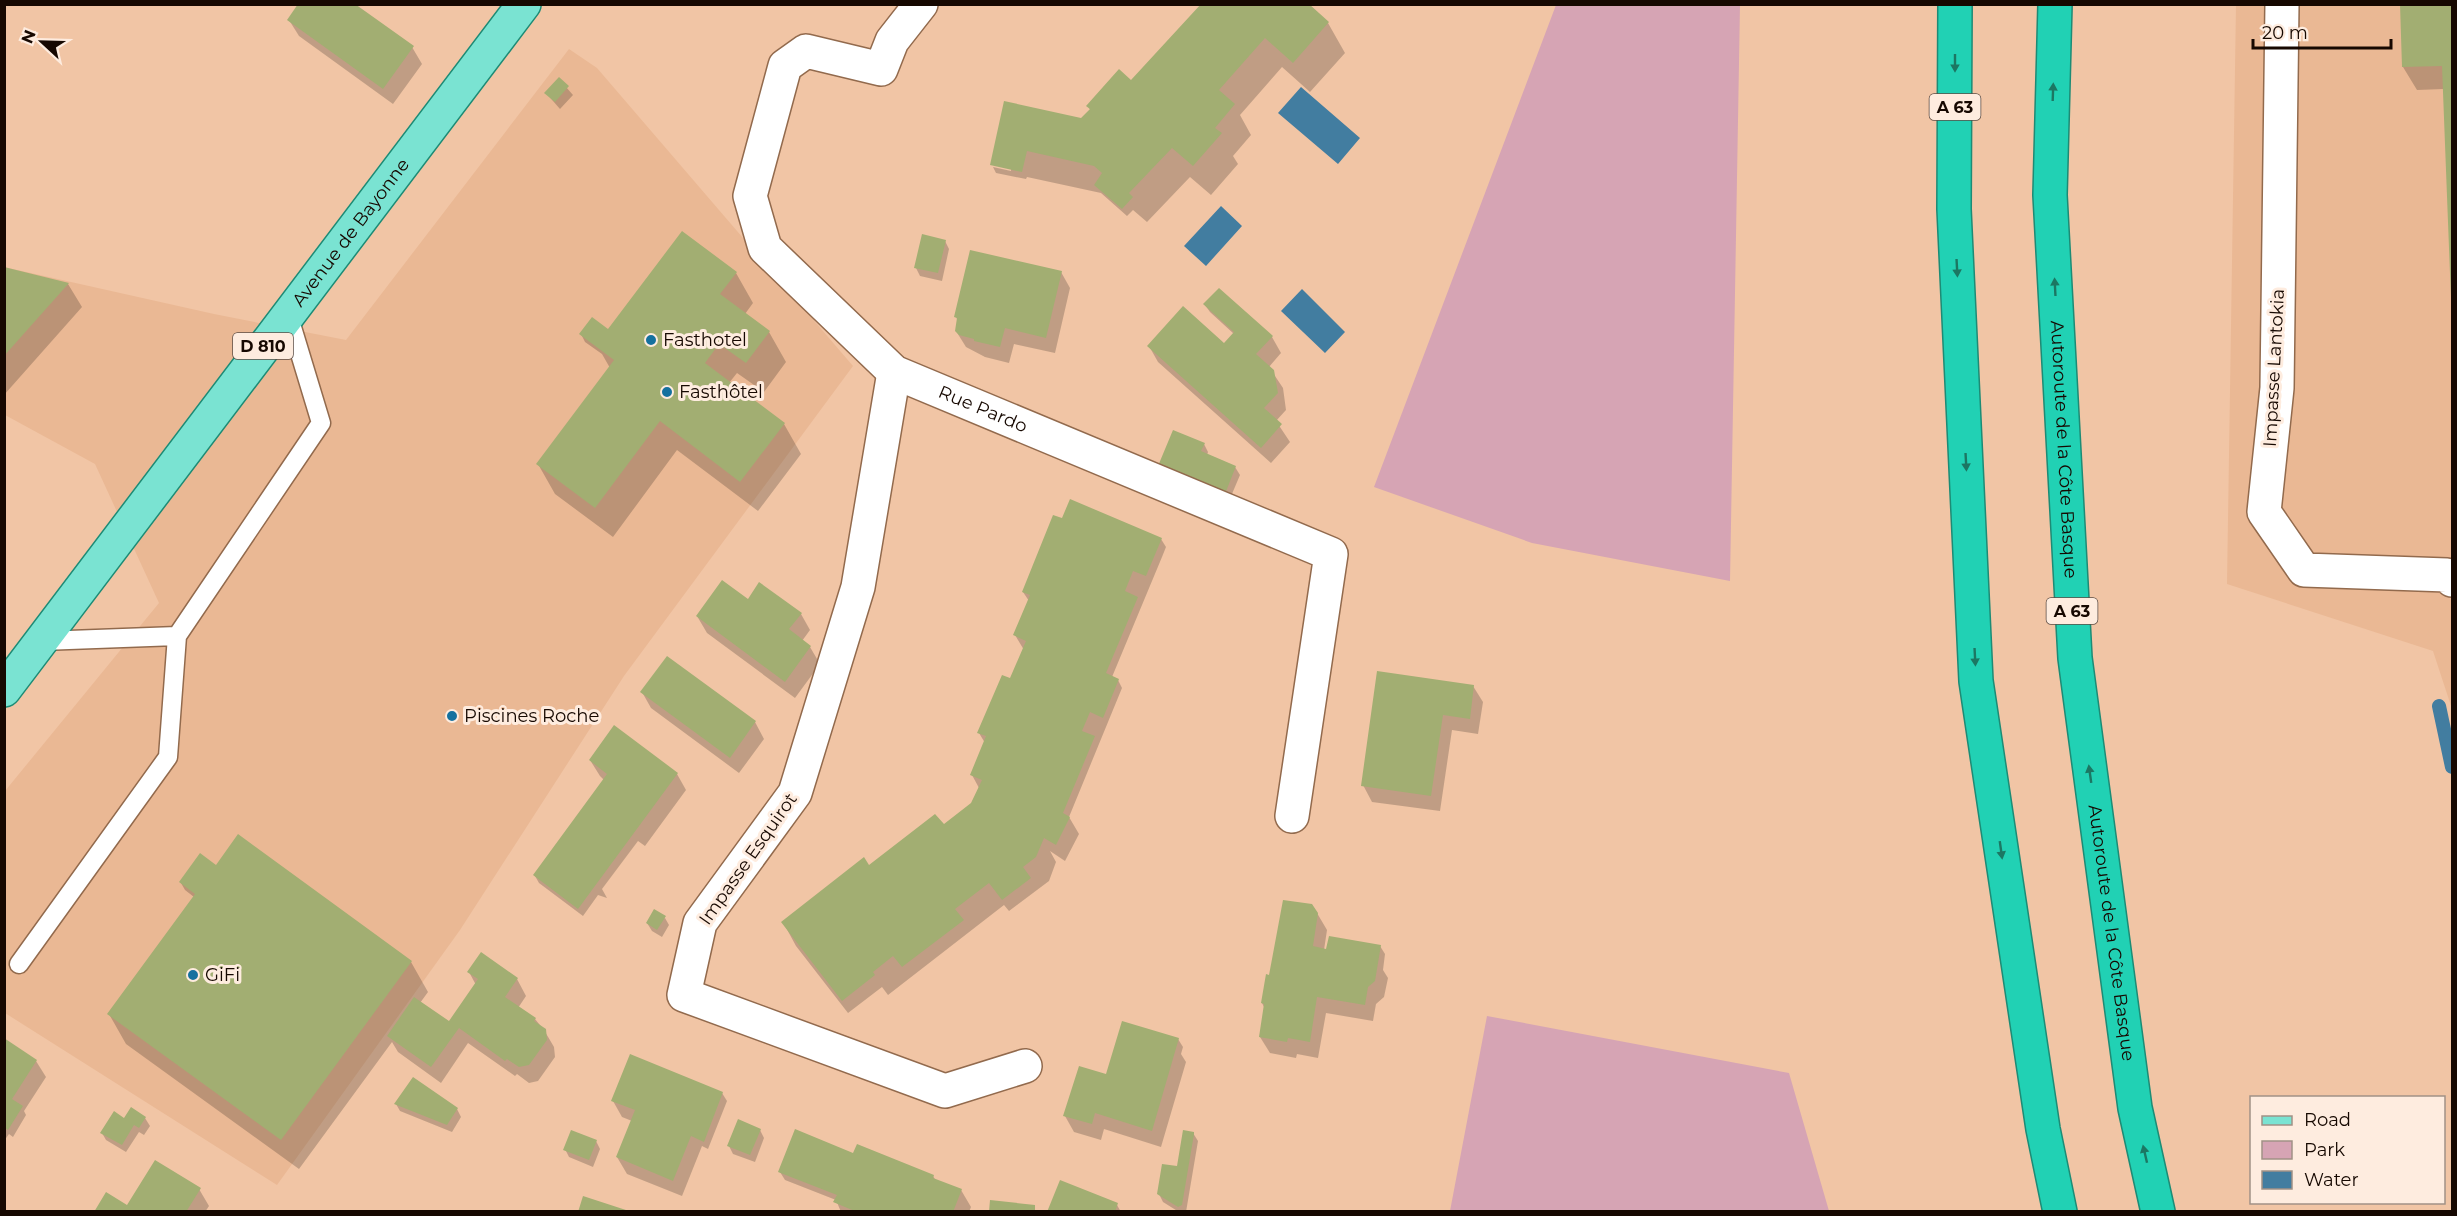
<svg xmlns="http://www.w3.org/2000/svg" width="2457" height="1216" viewBox="0 0 2457 1216" font-family="Montserrat,sans-serif">
	<rect width="100%" height="100%" fill="#f1c5a5"/>
	<path fill="#eab894" d="M2236 5H2452V709L2433 651 2227 584Z
		M569 49 597 68 853 366 624 676 460 930 277 1185 5 1013V791L159 603 95 464 5 415 4 267 214 314 346 340Z"/>
	<path fill="#d6a4b4" d="M1556 5H1740L1730 581 1532 543 1374 487Z
		M1487 1016 1789 1073 1829 1211H1450Z"/>
	<path fill="#427da0" d="M1301 87 1360 138 1338 164 1278 113Z
		M1221 206 1242 226 1206 266 1184 246Z
		M1302 289 1345 332 1325 353 1281 311Z"/>
	<path fill="#0003" d="M2401 4H2452V298L2444 89 2417 90 2403 67Z
		M289 20 412 47 422 64 393 104 299 36Z
		M1328 23 1345 53 1310 92 1282 67 1240 115 1251 135 1233 156 1238 164 1211 195 1190 177 1147 222 1133 210 1127 216 1101 193 1027 177 1026 179 996 173 993 167 1011 171V168L992 164 1082 120 1091 111 1088 106 1131 82 1149 65Z
		M559 79 573 95 560 109 546 93Z
		M945 241 949 249 942 281 920 276 916 268Z
		M4 268 68 284 82 307 4 395Z
		M1061 272 1070 288 1055 353 1014 344 1009 363 985 357 966 347 956 331 958 321 956 317Z
		M736 273 753 303 745 314 769 332 786 362 764 392 737 373 729 383 784 424 801 454 758 511 677 450 613 537 555 494 538 464 610 368 602 354 585 342 581 334 608 332Z
		M1205 305 1272 337 1281 353 1269 367 1283 388 1286 410 1276 421 1290 442 1271 463 1158 362 1149 346 1224 345 1234 334 1210 312Z
		M1204 444 1208 452 1207 455 1235 467 1240 475 1229 501 1164 474Z
		M1161 539 1166 547 1162 557 1112 677 1118 680 1122 688 1069 817 1079 834 1065 861 1050 851 1056 862 1049 881 1009 911 1004 905 888 995 882 987 848 1013 796 946 783 922 869 867 944 826 973 804 979 788 972 775 985 743 979 733 1011 680 1024 650 1015 635 1029 601 1023 592Z
		M748 601 801 614 810 630 802 641 810 647 820 664 795 698 707 633 697 616Z
		M1473 686 1483 702 1478 734 1452 730 1440 811 1372 802 1363 785Z
		M642 692 755 722 764 739 739 773 651 708Z
		M590 760 677 774 686 790 645 846 638 841 602 889 607 898 598 895 583 916 539 883 535 876 604 780 600 776Z
		M215 866 411 962 428 992 420 1003 449 1023 476 985 469 972 517 979 526 996 518 1008 535 1019 544 1030 554 1047 555 1057 538 1081 529 1083 517 1074 515 1076 468 1043 441 1083 398 1052 392 1042 299 1169 126 1044 109 1014 194 897 185 890 181 883Z
		M1317 913 1327 930 1324 950 1380 946 1385 954 1383 970 1388 978 1384 997 1376 1004 1373 1021 1326 1013 1318 1058 1297 1054 1296 1058 1270 1053 1260 1037 1265 1009 1262 1003 1271 977Z
		M665 918 669 925 662 937 652 931 647 923Z
		M1178 1039 1183 1047 1181 1054 1186 1062 1161 1147 1104 1129 1101 1140 1074 1132 1065 1116 1107 1076Z
		M4 1040 36 1061 46 1077 24 1111 26 1115 13 1137 9 1134 4 1141Z
		M722 1093 727 1101 708 1149 702 1146 682 1196 627 1174 617 1157 632 1121 622 1117 613 1101Z
		M396 1104 457 1109 461 1117 452 1132 400 1111Z
		M145 1118 150 1126 144 1135 139 1132 126 1152 106 1140 102 1133 125 1120Z
		M760 1130 764 1138 755 1162 733 1154 729 1146Z
		M1193 1133 1198 1141 1186 1212H1179L1163 1202 1159 1194 1179 1168Z
		M596 1141 600 1149 593 1167 569 1157 565 1149Z
		M854 1155 933 1176 936 1181 961 1190 971 1207 969 1212H841L836 1200 785 1180 780 1172Z
		M199 1189 209 1206 205 1212H96L128 1207Z
		M1117 1205 1121 1212H1049Z"/>
	<g fill="none" stroke-linecap="round" stroke-linejoin="round">
		<path stroke="#427da0" stroke-width="14" d="M2439 706 2452 767"/>
	</g>
	<path fill="#a2ae72" d="M298 4H355L414 46 383 89 287 20Z
		M1201 4H1309L1329 22 1293 63 1265 38 1219 90 1235 104 1215 128 1222 133 1193 166 1172 148 1129 193 1133 197 1122 209 1094 185 1102 173 1094 166 1027 151 1022 172 990 165 1004 101 1081 118 1090 109 1086 106 1119 69 1131 80Z
		M2400 4H2452V297H2451L2450 274 2442 66 2402 67Z
		M559 77 569 86 555 102 544 93Z
		M682 231 737 272 720 294 770 331 746 363 719 344 705 363 785 423 740 482 660 421 595 508 536 464 614 360 579 334 592 317 608 329Z
		M922 234 946 240 938 273 914 268Z
		M970 250 1062 271 1046 338 1005 328 1000 347 974 341V339L959 335 955 331 957 318 954 317Z
		M4 267 69 283 4 356Z
		M1219 288 1273 336 1256 354 1274 370 1278 393 1264 408 1282 424 1261 448 1147 346 1183 306 1224 343 1234 332 1203 304Z
		M1173 430 1205 443 1201 451 1236 466 1225 494 1158 466Z
		M1070 499 1162 538 1146 576 1133 571 1125 591 1138 597 1106 673 1119 679 1103 718 1090 712 1082 731 1095 736 1063 813 1070 817 1056 845 1044 838 1036 857 1023 867 1031 878 1002 900 989 883 955 909 964 920 902 967 893 956 873 972 875 975 842 1001 781 922 864 857 869 865 935 814 944 824 971 803 982 780 970 775 986 736 977 733 1002 675 1010 678 1026 641 1013 635 1030 595 1022 592 1053 515 1062 518Z
		M722 580 748 599 759 582 802 613 789 629 811 646 785 682 696 616Z
		M667 656 756 721 730 758 640 692Z
		M1377 671 1474 685 1470 719 1443 715 1431 796 1361 786Z
		M614 725 678 773 578 909 533 875 607 774 589 760Z
		M238 834 412 961 281 1140 107 1014 195 894 179 882 200 853 216 865Z
		M1283 900 1312 904 1318 913 1313 946 1326 949 1329 936 1381 945 1375 981 1368 987 1365 1005 1317 997 1310 1042 1288 1038 1287 1042 1259 1037 1264 1004 1261 1003 1266 974 1269 975Z
		M654 909 666 916 657 930 646 923Z
		M481 952 518 978 505 997 536 1018 534 1021 546 1029 547 1040 529 1065 519 1067 507 1059 505 1061 459 1028 431 1067 387 1036 414 997 449 1021 478 979 467 972Z
		M1122 1021 1179 1038 1152 1131 1095 1113 1092 1124 1063 1116 1079 1066 1106 1074Z
		M4 1038 37 1060 12 1099 23 1106 8 1130 4 1127Z
		M630 1054 723 1092 704 1142 691 1136 673 1181 616 1157 635 1110 611 1101Z
		M413 1077 458 1108 447 1125 394 1104Z
		M131 1107 146 1117 139 1128 134 1125 122 1145 100 1133 114 1111 124 1118Z
		M738 1119 761 1129 750 1155 727 1146Z
		M795 1129 853 1153 857 1144 934 1175 933 1178 962 1189 953 1212H857L833 1202 837 1195 778 1172Z
		M571 1130 597 1140 589 1160 563 1150Z
		M1183 1130 1194 1132V1134L1182 1205 1178 1207 1157 1194 1162 1164 1177 1166Z
		M155 1160 201 1188 186 1212H94L106 1192 127 1205Z
		M1060 1180 1118 1203 1115 1212H1047Z
		M583 1196 629 1211V1212H578Z
		M990 1200 1035 1205V1212H989Z"/>
	<g fill="none" stroke-linecap="round" stroke-linejoin="round">
		<g stroke="#926a4d" stroke-width="21">
			<path id="lane" d="M42 641 177 636 321 423 288 314
				M19 964 168 757 177 636"/>
		</g>
		<g stroke="#926a4d" stroke-width="36">
			<g id="street">
				<path id="s1" d="M921 4 892 41 881 69 806 51 785 66 750 196 765 248 894 372 1331 554 1292 816"/>
				<path d="M2282 4 2277 388 2264 512 2304 570 2447 575 2452 580"/>
				<path d="M894 372 858 587 795 793 700 923 684 995 945 1091 1025 1066"/>
			</g>
		</g>
		<g stroke="#1d8b75" stroke-width="36">
			<g id="primary">
				<path id="s2" d="M4 690 524 4"/>
			</g>
		</g>
		<g stroke="#1d8b75" stroke-width="36">
			<g id="highway">
				<path d="M1955 4 1954 209 1976 681 2043 1129 2060 1212"/>
				<path id="s3" d="M2055 4 2050 195 2075 658 2135 1108 2158 1212"/>
			</g>
		</g>
		<use href="#lane" stroke="#fff" stroke-width="18"/>
		<use href="#street" stroke="#fff" stroke-width="33"/>
		<use href="#primary" stroke="#7ae3d2" stroke-width="33"/>
		<use href="#highway" stroke="#21d1b4" stroke-width="33"/>
	</g>
	<defs><path id="oneway-solid" d="M-6-.8H1V-3.2L6.5 0L1 3.2V.8H-6Z" transform="scale(1.5)"/></defs>
	<g fill="#1c7763">
		<use href="#oneway-solid" transform="translate(1955 63) rotate(90)"/>
		<use href="#oneway-solid" transform="translate(2053 92) rotate(-88)"/>
		<use href="#oneway-solid" transform="translate(1957 268) rotate(87)"/>
		<use href="#oneway-solid" transform="translate(2055 287) rotate(-93)"/>
		<use href="#oneway-solid" transform="translate(1966 462) rotate(87)"/>
		<use href="#oneway-solid" transform="translate(1975 657) rotate(87)"/>
		<use href="#oneway-solid" transform="translate(2090 774) rotate(-98)"/>
		<use href="#oneway-solid" transform="translate(2001 850) rotate(82)"/>
		<use href="#oneway-solid" transform="translate(2145 1154) rotate(-103)"/>
	</g>
	<g fill="#15719f" stroke="#feecdf" stroke-width="2">
		<circle cx="651" cy="340" r="6"/>
		<circle cx="667" cy="392" r="6"/>
		<circle cx="452" cy="716" r="6"/>
		<circle cx="193" cy="975" r="6"/>
	</g>
	<g text-anchor="middle" stroke-width="6" stroke-linejoin="round" paint-order="stroke">
		<g fill="#feecdf" stroke="#5c4c44" stroke-width="1.5">
			<rect x="1929.5" y="94" width="51" height="26" rx="4.5"/>
			<rect x="233" y="333" width="60" height="26" rx="4.5"/>
			<rect x="2046.5" y="598" width="51" height="26" rx="4.5"/>
		</g>
		<g font-size="16" font-weight="bold" fill="#160801">
			<text x="1955" y="113">A 63</text>
			<text x="263" y="352">D 810</text>
			<text x="2072" y="617">A 63</text>
		</g>
		<g font-size="18" fill="#160801" stroke="#feecdf">
			<text dy="6" stroke="none"><textPath href="#s2" startOffset="574">Avenue de Bayonne</textPath></text>
			<text transform="translate(2274 368) rotate(-87)" y="6">Impasse Lantokia</text>
			<text dy="6" stroke="none"><textPath href="#s1" startOffset="644">Rue Pardo</textPath></text>
			<text dy="6" stroke="none"><textPath href="#s3" startOffset="446">Autoroute de la Côte Basque</textPath></text>
			<text transform="translate(748 859) rotate(-55)" y="6">Impasse Esquirot</text>
			<text dy="6" stroke="none"><textPath href="#s3" startOffset="932">Autoroute de la Côte Basque</textPath></text>
		</g>
		<g font-size="18" fill="#160801" stroke="#feecdf" text-anchor="start">
			<text x="663" y="346">Fasthotel</text>
			<text x="679" y="398">Fasthôtel</text>
			<text x="464" y="722">Piscines Roche</text>
			<text x="205" y="981">GiFi</text>
		</g>
	</g>
	<rect width="2457" height="1216" fill="none" stroke="#160801" stroke-width="12"/>
	<rect x="2250" y="1096" width="195" height="108" fill="#feecdf" stroke="#a19186" stroke-width="1.5"/>
	<rect x="2262" y="1116" width="30" height="9" fill="#7ae3d2" stroke="#a19186" stroke-width="1.5"/>
	<text x="2304" y="1126" font-size="18" fill="#160801">Road</text>
	<rect x="2262" y="1141" width="30" height="18" fill="#d6a4b4" stroke="#a19186" stroke-width="1.5"/>
	<text x="2304" y="1156" font-size="18" fill="#160801">Park</text>
	<rect x="2262" y="1171" width="30" height="18" fill="#427da0" stroke="#a19186" stroke-width="1.5"/>
	<text x="2304" y="1186" font-size="18" fill="#160801">Water</text>
	<g transform="translate(42 42) rotate(292)" stroke="#feecdf" stroke-width="4.5" paint-order="stroke">
	<path d="M0-4.5L10 22L0 15L-10 22Z" fill="#160801"/>
	<text y="-9" font-size="16" font-weight="bold" text-anchor="middle" fill="#160801">N</text>
	</g>
	<path d="M2253 39v9h138v-9" fill="none" stroke="#160801" stroke-width="3"/>
	<text x="2262" y="39" font-size="18" fill="#160801" stroke="#feecdf" stroke-width="4.5" paint-order="stroke">20 m</text>
</svg>
